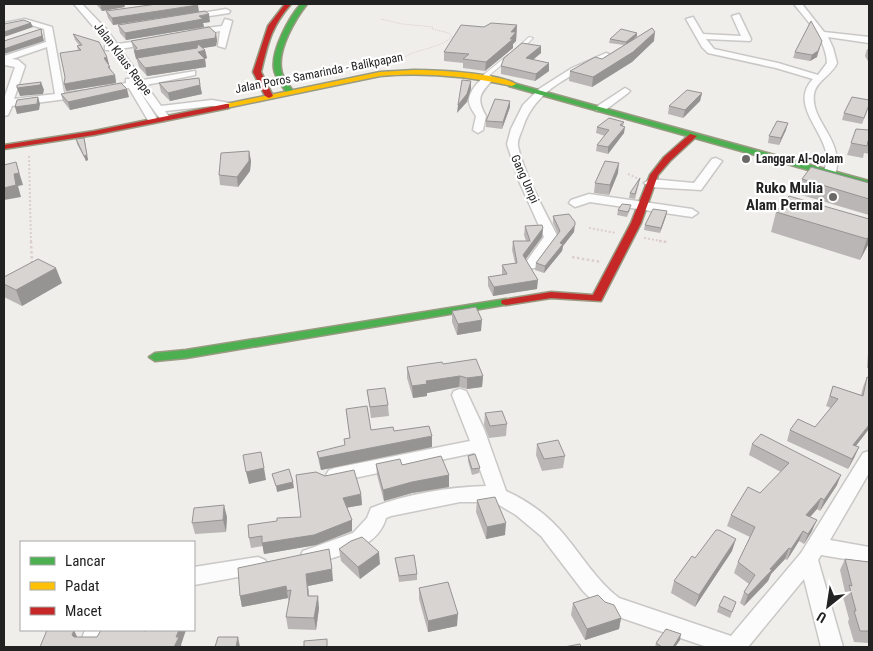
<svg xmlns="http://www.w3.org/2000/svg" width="873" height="651" viewBox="0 0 873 651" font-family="'Roboto Condensed',sans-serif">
	<rect width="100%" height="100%" fill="#f0eeeb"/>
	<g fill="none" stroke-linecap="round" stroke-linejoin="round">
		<g stroke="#c9c8c7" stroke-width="2">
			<path id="lane" d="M529 37 533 38 521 50H517V48Z
				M508 55 512 56 486 78H482V76Z"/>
		</g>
		<g stroke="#c9c8c7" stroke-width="3">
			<path id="street" d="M74 4H82L106 29 117 44 155 39V43L120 49 143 80 195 71V75L146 85 161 106 212 100 230 103 231 105 226 108 212 106 165 111 170 118 165 121 161 120 137 87 158 120 153 123 149 122 129 88 102 92V88L126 83V79H132L134 81 112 50H105V46L109 45Z
				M794 4H802L824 32 869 37V43L828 37 833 48 837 63C832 75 816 81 814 94 810 121 843 138 836 172L830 175 824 172C826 165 827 159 826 152 821 128 790 103 813 79L776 68 708 53 702 47 686 19 693 17 703 34 741 36 732 16 739 14 751 39 750 41 706 39 714 49 778 63 818 75 827 63C826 39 808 22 794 4Z
				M226 9 230 11 229 13 190 19 186 17 190 15Z
				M25 19 52 27 64 93 82 91 87 94 82 97 12 106 8 115 4 116V99L15 67 4 65V56L46 42 44 29 25 23 4 27V23ZM47 47 55 94 14 99 25 66 18 60 12 59Z
				M225 19 232 21 225 48 218 46 220 31 192 36 188 33 192 30 222 26Z
				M606 53 609 54V58C575 72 535 90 523 127 521 133 517 140 518 146 523 172 545 212 558 237L536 268H526L524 265 544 237 519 181 507 144 511 129 523 105 539 89 572 68Z
				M489 75 494 78C481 93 475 97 486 116L483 130 478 133 473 130 476 116C473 111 469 106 469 101 469 91 480 78 489 75Z
				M625 88 630 91 628 93 604 111H596V107Z
				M716 158 722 161 701 190 650 187 644 183 650 179 694 183 712 159Z
				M589 194 692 209 698 213 692 217 590 202 575 207 569 203 571 200Z
				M460 389 466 391 468 395 484 429 506 491C529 501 551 518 566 537 584 559 597 581 619 598L731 636 801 553 863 453 869 451V473L830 540 869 547V563L821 555 818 560 843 647H821L804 579 748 647H707L604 612 583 591 541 536 516 515 494 502H460L391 516 386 518C378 549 337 556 310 565L303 563 300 557 303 551 353 533 367 518 371 508C406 494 448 487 486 486L474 453 335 482 329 480 326 475 329 470 335 468 470 441 452 395 454 391Z
				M258 557 265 560 268 566 265 572 194 585V567Z
				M85 630H107L101 647H79Z"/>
		</g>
		<g stroke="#999a82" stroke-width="3">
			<path id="fast" d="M301 4H307C295 19 278 49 281 68 281 77 289 85 294 92L290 94H287C283 86 275 78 274 69 271 51 289 17 301 4Z
				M509 82 869 181V187L509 86Z
				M506 299 511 302 510 304 186 358 155 361 149 357 155 353 186 350Z"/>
		</g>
		<g stroke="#999a82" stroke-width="3">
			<path id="slow" d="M414 70C436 70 498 73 516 84L512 86C468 76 425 72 380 76L226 108 222 106 226 104 380 72Z"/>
		</g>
		<g stroke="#999a82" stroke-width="3">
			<path id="jam" d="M285 4H291C271 27 268 43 261 72L273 96 269 98 265 96 253 72 268 26Z
				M226 104H229V108L94 135 4 149V145L94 131Z
				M690 134 697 136 670 161 658 175 641 223 601 301 551 298 506 305 502 304 501 302 502 300 551 292 593 295 631 223 650 175 664 157Z"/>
		</g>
		<path stroke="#dccecd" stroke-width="1" stroke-dasharray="1 1" stroke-linecap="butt" d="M381 19 402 24 433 27 432 29 449 33 452 37C437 50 417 48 401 59"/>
		<path stroke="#dccecd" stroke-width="2" stroke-dasharray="2 2" stroke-linecap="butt" d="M29 156 31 242
			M628 174 639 179
			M589 228 616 233
			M644 238 667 242"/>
		<path stroke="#dccecd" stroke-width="2.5" stroke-dasharray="2.5 2.5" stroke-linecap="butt" d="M31 241 32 265
			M659 241 667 242
			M572 257 601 262"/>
		<use href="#lane" fill="#fdfcfc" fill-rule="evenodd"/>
		<use href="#street" fill="#fdfcfc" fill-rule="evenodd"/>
		<use href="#fast" fill="#4caf50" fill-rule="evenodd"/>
		<use href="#slow" fill="#ffc107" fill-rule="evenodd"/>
		<use href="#jam" fill="#c62828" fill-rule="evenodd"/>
	</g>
	<path fill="#b9b6b5" d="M96 4H124L125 7 102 11Z
		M106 11 199 12 210 22 203 23 204 27 126 40 120 33 118 25 194 12 113 25 108 18Z
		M811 21 817 57 810 61 793 58 795 52Z
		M517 25 516 41 513 44V48L485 71 463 68V63L444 61V52L484 27Z
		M216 33 217 41 216 46 203 48 205 50 207 58 205 59 206 67 147 76 139 67 131 41Z
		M73 34 107 57 108 64 112 72 115 75 116 83 66 91 78 50 77 46 79 45 75 40Z
		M637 36 634 39 654 41 632 62 592 87 569 81 570 71 602 59 624 45 609 43 610 39Z
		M541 46V53L533 60 549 63V71L535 81 501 74V66Z
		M867 49H869V63L865 56Z
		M199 78 202 94 170 101 161 92 159 83Z
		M702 93 700 101 683 118 668 114 669 106Z
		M61 94 129 97 70 110 63 101Z
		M869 100V106L862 124 842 120 844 113Z
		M510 101V107L502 129 486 127V121Z
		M624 122 623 126 624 133 608 154 596 151 597 145 605 136 596 133 597 127Z
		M856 129 869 130V154L864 153 863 158 847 155Z
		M786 130 779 145 768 143 769 136Z
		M76 139 85 142 88 160 86 161 77 144Z
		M249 151 251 161 250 171 238 187 220 185 219 175Z
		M618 173 609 195 594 193 595 183Z
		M802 179 869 183V215L798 194Z
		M639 183 635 199 629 198 630 193Z
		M618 210H630L627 217 617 215Z
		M667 211 666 216 660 233 644 230 645 225Z
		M776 212 869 219V243L860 260 771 232Z
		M553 216 574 232 563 246 562 251 544 273 535 270 536 263 558 234 553 223Z
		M525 226 543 228 542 237 526 259 537 289 493 296 488 286V277L502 275V265L515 263 512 250 513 241H526L524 235Z
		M4 277 62 283 22 306 4 297Z
		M452 311 481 331 457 335 452 322Z
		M869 349V368H867L868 353Z
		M443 364 483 376 482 387 467 389 459 387 427 393V396L413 398 407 378V367Z
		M867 377 856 446 859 447 854 458 848 469 787 441 790 430 815 427 831 408 826 406 833 386 861 395 863 387Z
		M367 390 388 405 389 416 371 418Z
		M346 409 371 430 394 431 432 447 321 470 319 463 317 452 345 446 350 439Z
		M485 413 507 424 506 436 489 438 484 425Z
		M537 444 565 456 563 468 542 471 536 455Z
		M752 444 837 485 820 511 817 509 810 517 812 531 804 544 799 541 787 560 785 559 771 574 768 581 744 606 740 603 744 592 749 584 734 573 738 562 750 537 727 526 731 515 760 493 781 472 749 455Z
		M468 456 480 468 479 473 472 475 468 461Z
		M376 464 402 465 449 475V487L412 493 384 501 377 475Z
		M361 494 362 505 346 508 352 520V531L316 545 264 554 263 546 251 548 249 538 277 521 301 517Z
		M477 500 505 535 486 539 476 512Z
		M227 517 226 532 195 534 192 523Z
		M339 549 380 564 360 579 341 561Z
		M732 551 695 607 671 593 674 581 695 558Z
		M395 558 417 574V580L399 582Z
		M845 559 869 562V643L854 642 848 622 849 619 843 597 845 592 840 570Z
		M333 581 308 586 309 596 319 608 316 630 288 629 286 617 289 602 288 598 242 607 240 596Z
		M419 588 457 626 428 632 419 599Z
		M605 602 621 618 619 629 585 640 571 615 573 603Z
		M736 602 730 618 717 612 719 606Z
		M680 640 675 647H655L656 643Z"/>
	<path fill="#969493" d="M100 4H124L125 7 102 11Z
		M198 5 199 12 113 25 112 18Z
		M209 14 210 22 203 23 204 27 126 40 125 33Z
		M31 23 33 27 4 37V32Z
		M517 25 516 41 513 44V48L485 71 486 62Z
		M41 29 44 41 4 54V49Z
		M655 32 654 41 632 62 592 87 593 77Z
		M216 33 217 41 216 46 136 59 134 51Z
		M637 33V36L626 46V42Z
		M541 46V53L525 66 526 58Z
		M820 47 817 57 810 61 812 55Z
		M205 50 207 58 205 59 206 67 147 76 145 68 198 52Z
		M107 57 109 64H105L104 58Z
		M549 63V71L535 81 536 74Z
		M115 75 116 83 66 91 64 84Z
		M471 81V89L467 102 457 113 458 105Z
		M41 82 44 90 43 94 20 96 17 88Z
		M200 85 202 94 170 101 168 93Z
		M127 89 129 97 70 110 68 102Z
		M702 93 700 101 683 118 685 110Z
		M38 97 40 104 39 110 17 114 15 107Z
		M510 101V107L502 129 503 122Z
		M788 123 786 130 779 145 781 138Z
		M625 127 624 133 608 154V147Z
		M84 138 88 160 86 161 84 156Z
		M249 151 251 161 250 171 238 187 237 177Z
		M16 162 23 185 18 186 21 197 4 200V188L14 174Z
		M619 163 618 173 609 195 610 185Z
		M667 211 666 216 660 233 661 228Z
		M575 225 574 232 563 246 562 251 544 273 545 266 560 243Z
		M543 228 542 237 522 264 523 255Z
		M869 236V243L860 260 867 239Z
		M56 268 62 283 22 306 16 290Z
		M538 280 537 289 493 296 494 287Z
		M482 320 481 331 457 335 458 324Z
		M460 376 459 387 427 393V396L413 398 412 386 426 381Z
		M483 376 482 387 467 389V378Z
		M869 425V429L849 455 853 445Z
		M432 436V447L321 470 319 458Z
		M859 447 854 458 848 469 852 459Z
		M264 468 266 480 249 484 246 472Z
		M449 475V487L412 493 384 501 383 490 412 482Z
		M841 475 837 485 820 511 824 500Z
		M293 482 294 488 277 492 276 486Z
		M361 494 362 505 344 508 343 498Z
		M821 498 817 509 802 526 806 515Z
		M224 505 227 517 226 532 223 520Z
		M352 520V531L316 545 264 554 262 543Z
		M817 520 812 531 804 544 808 534Z
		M506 523 505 535 486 539 487 527Z
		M803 531 799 541 787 560 791 549Z
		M736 539 732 551 695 607 699 595Z
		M789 548 785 559 771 574 768 581 744 606 748 595Z
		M379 552 380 564 360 579 358 567Z
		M332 569 333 581 308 586 310 608 306 574Z
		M286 586 288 598 242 607 240 596Z
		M318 596 319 608 316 630 314 618Z
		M458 614 457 626 428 632V621Z
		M621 618 619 629 585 640 587 629Z
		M74 630 79 641 77 646 72 635Z
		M179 630H186L181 645 182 647H174L176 637Z
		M681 634 680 640 675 647H673Z
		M238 637 240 647H236Z"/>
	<path fill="#d7d4d2" stroke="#969493" d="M157 4H197L198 5 112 18 106 11Z
		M205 11 209 14 199 16 203 19 125 33 118 25Z
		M24 20 31 23 4 32V24Z
		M811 21 822 41 818 51 812 55 795 52Z
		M491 23 517 25 511 32H516L510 39H513L486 62 463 59 469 54 444 52 461 25 484 27Z
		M209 27 216 33 215 38 134 51 137 48 131 41Z
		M652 28 655 32 633 52 593 77 570 71 595 57 602 59Z
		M41 29 42 36 4 49V41Z
		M621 29 637 33 626 42 610 39Z
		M73 34 99 42 107 57 104 58 110 67H108L115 75 64 84 65 77 60 53 81 50 77 46 82 45Z
		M522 43 541 46 526 58 549 63 536 74 501 66 504 58Z
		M198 44 205 50 198 52 205 59 145 68 137 58 197 48Z
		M199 78 200 85 168 93 159 83Z
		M462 80 471 81 467 94 458 105Z
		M41 82 40 85 17 88V85Z
		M121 83 127 89 68 102 61 94Z
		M687 90 702 93 685 110 669 106Z
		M38 97 37 104 15 107 17 100Z
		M852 97 869 100V105L864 118 844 113Z
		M495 99 510 101 503 122 486 121Z
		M609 118 624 122 620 125 625 127 608 147 597 145 609 130 597 127Z
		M777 121 788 123 781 138 769 136Z
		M856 129 869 130V142L868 141 867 146 851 143Z
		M84 138 87 155 84 156 76 139Z
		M249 151V161L237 177 219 175 221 153Z
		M605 161 619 163 610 185 595 183Z
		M16 162 19 173 14 174 16 185 4 188V165Z
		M811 167 869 183V199L802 179Z
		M640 178 635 194 630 193Z
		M789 196 869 219V236L867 239 776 212Z
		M622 204 631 205 628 212 618 210Z
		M653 209 667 211 661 228 645 225Z
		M569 214 575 222V225L560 243 563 244 545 266 536 263 560 231 553 216Z
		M542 225 543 228 523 255 538 280 494 287 488 277 507 274 502 265 517 263 513 241H530L525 226Z
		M38 259 56 268 16 290 4 284V277Z
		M476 307 482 320 458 324 452 311Z
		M476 359 483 376 467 378 460 376 426 381 427 384 412 386 407 367 442 362 443 364Z
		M867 377 869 378V425L853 445 859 447 852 459 790 430 798 419 815 427 838 399 830 396 833 386 863 396Z
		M385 388 388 405 370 407 367 390Z
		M367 406 371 430 393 427 394 431 429 426 432 436 319 458 317 452 345 445 344 439 350 438 346 409Z
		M502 411 507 424 490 426 485 413Z
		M761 434 841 475 824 500 821 498 806 515 817 520 808 534 803 531 791 549 789 548 770 569 772 570 748 595 744 592 755 575 738 562 755 527 731 515 748 487 760 493 789 463 752 444Z
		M558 440 565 456 544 459 537 444Z
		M261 452 264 468 246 472 243 455Z
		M475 454 480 468 472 469 468 456Z
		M441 456 449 475 412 482 383 490 376 464 400 459 402 465Z
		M289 469 293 482 276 486 272 474Z
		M354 470 361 494 343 498 352 520 314 535 262 543V536L249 538 248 525 277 521V518L301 517 296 475 316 472 325 476Z
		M495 497 506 523 487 527 477 500Z
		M224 505 223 520 192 523 194 508Z
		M716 530H719L736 539 699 595 674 581 692 556 695 558Z
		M362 537 379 552 358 567 339 549 351 541Z
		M329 549 332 569 306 574 308 596H318L314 618 286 617 291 590 287 591 286 586 240 596 238 568Z
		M414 555 417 574 399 576 395 558Z
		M845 559 869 562V631H860L854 611H856L849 585 852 586Z
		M448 582 458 614 428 621 419 588Z
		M598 595 605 602 614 605 621 618 587 629 573 603Z
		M724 596 736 602 732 612 719 606Z
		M666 629 681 634 673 647H662L656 643Z
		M47 630H74L72 635 74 637H97L101 630H141L146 631V630H179L176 637H179L174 647H40Z
		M218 637H238L236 647H215Z
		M327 639V647H304V641Z
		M580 644 581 647H564Z"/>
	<g fill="#6a6968" stroke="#fff" stroke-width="2">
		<circle cx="746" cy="159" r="5"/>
		<circle cx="833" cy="197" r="5"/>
	</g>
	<g text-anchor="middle" stroke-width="4.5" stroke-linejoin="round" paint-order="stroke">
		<g font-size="12" fill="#222" stroke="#fff">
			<text transform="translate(123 59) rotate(53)" y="4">Jalan Klaus Reppe</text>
			<text transform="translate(319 73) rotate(-11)" y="4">Jalan Poros Samarinda - Balikpapan</text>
			<text transform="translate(525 179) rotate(66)" y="4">Gang Umpi</text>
		</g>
		<g font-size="12" font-weight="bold" fill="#222" stroke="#fff" text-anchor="start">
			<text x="756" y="163">Langgar Al-Qolam</text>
		</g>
		<g font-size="15" font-weight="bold" fill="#222" stroke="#fff" text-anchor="end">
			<text x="823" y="193">Ruko Mulia<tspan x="823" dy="17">Alam Permai</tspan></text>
		</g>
	</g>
	<rect width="873" height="651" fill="none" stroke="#222222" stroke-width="10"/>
	<rect x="20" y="541" width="175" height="90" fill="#ffffff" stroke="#a7a7a7"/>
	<rect x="30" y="557" width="25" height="8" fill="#4caf50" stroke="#a7a7a7"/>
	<text x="65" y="566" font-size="15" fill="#222222">Lancar</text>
	<rect x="30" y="582" width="25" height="8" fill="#ffc107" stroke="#a7a7a7"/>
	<text x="65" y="591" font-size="15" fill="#222222">Padat</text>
	<rect x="30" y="607" width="25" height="8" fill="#c62828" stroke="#a7a7a7"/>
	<text x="65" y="616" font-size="15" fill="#222222">Macet</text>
	<g transform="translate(828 606) rotate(210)" stroke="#ffffff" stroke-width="4" paint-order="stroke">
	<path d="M0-4L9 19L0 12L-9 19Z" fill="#222222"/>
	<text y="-8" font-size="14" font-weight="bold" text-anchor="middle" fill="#222222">U</text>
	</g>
</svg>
